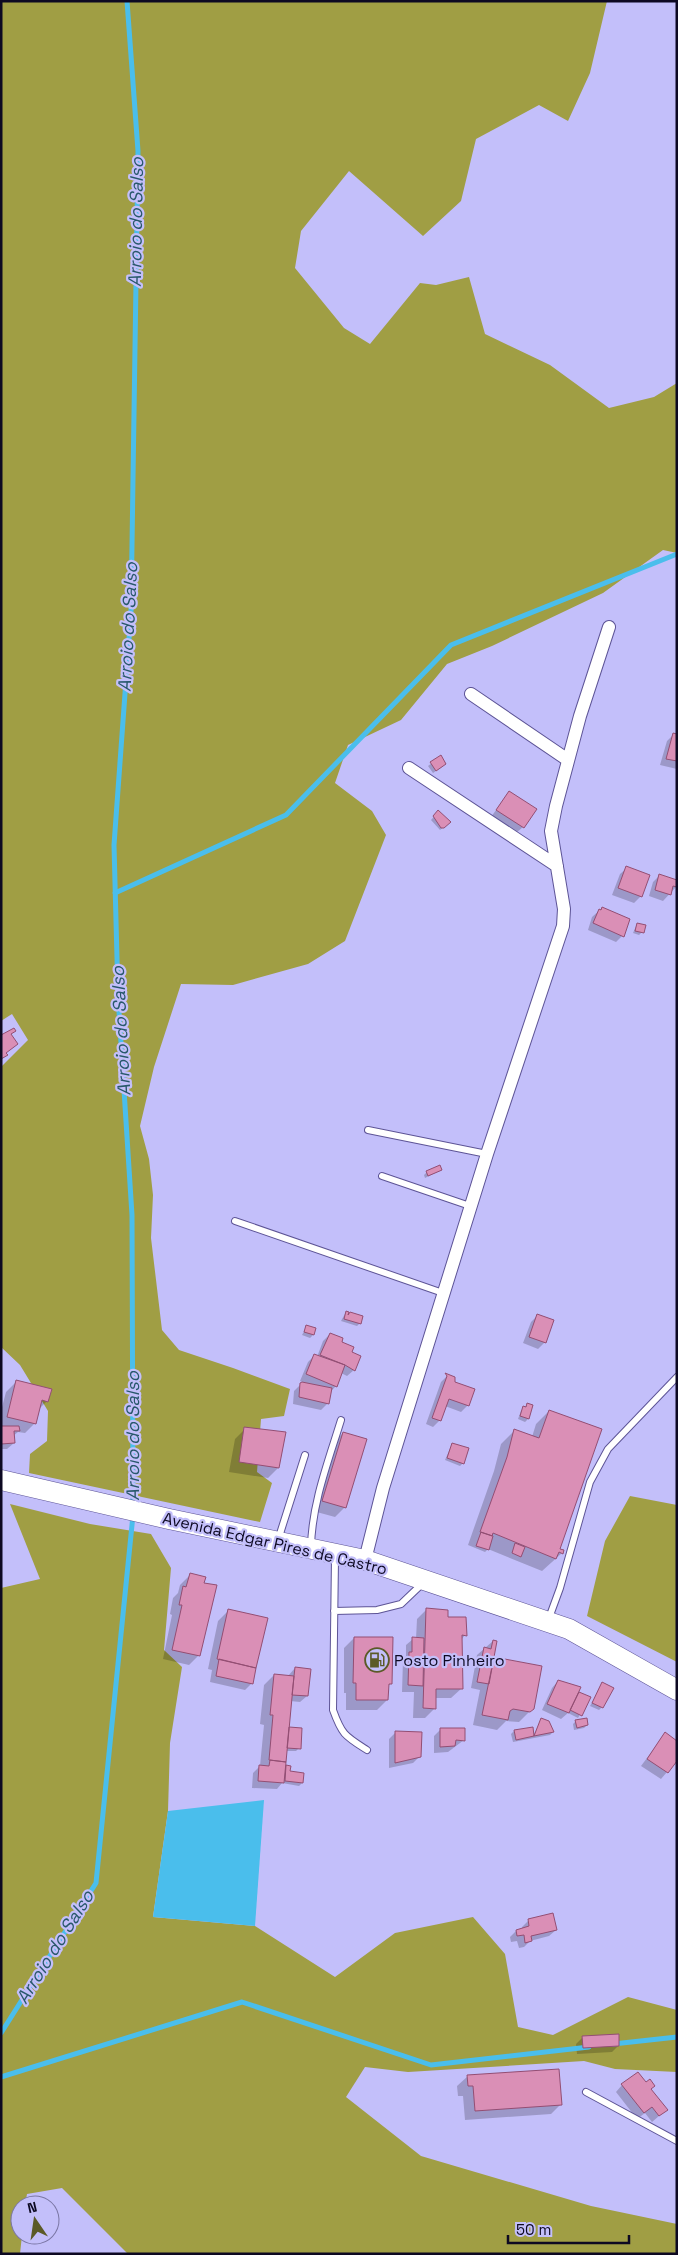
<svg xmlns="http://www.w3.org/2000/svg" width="678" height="2255" viewBox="0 0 678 2255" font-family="'Space Grotesk',sans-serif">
	<rect width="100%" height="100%" fill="#c3bffa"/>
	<path fill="#a09e44" d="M1 1H607L590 73 568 121 539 105 476 139 461 201 423 236 349 171 301 231 295 268 344 328 370 344 420 283 436 285 469 277 485 334 550 365 609 408 654 397 677 383V553L663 550 603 593 492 646 447 664 401 720 348 745 335 783 372 811 386 835 345 941 308 964 233 985 181 984 154 1067 140 1126 149 1159 153 1195 151 1238 162 1330 179 1350 233 1368 290 1389 284 1416 261 1419 257 1472 272 1483 260 1522 29 1473 30 1454 47 1441 48 1411 20 1365 1 1347V1067L28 1040 12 1014 1 1021Z
		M630 1496 677 1505V1662L587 1616 605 1541Z
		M10 1504 90 1524 151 1534 171 1568 164 1650 182 1667 170 1743 168 1811 153 1917 255 1926 335 1977 395 1933 473 1917 505 1954 518 2027 553 2035 628 1997 677 2010V2072L615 2069 584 2061 408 2072 365 2067 346 2097 421 2156 591 2206 677 2224V2254H128L62 2188 27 2194 25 2205H20V2235H22L20 2254H1V1588L40 1579Z"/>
	<path fill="#4abeec" d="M264 1800 255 1926 153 1917 168 1811Z"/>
	<path fill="#0003" d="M673 735 677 736V769L660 765 667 741Z
		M440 757 442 767 433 773 428 766Z
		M509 792 523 827 516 833 491 817Z
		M438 812 449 822 440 830 431 820Z
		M627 868 648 876 641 896 634 903 612 895 620 874Z
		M660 875 676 887 663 901 649 896 653 882Z
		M602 908 622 936 616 942 588 930 592 917Z
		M637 924 642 932 639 935 633 933Z
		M441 1170 425 1178 424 1175 427 1172Z
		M346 1312 345 1319 360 1323 357 1326 341 1321Z
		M538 1315 545 1342 538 1349 523 1343 531 1322Z
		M307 1326 313 1335 310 1338 302 1335Z
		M330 1334 350 1353 354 1370 347 1376 341 1373 335 1387 330 1392 328 1403 321 1410 293 1404 294 1391 301 1384 310 1385 300 1381 308 1362 314 1356 317 1357 323 1341Z
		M448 1375 468 1405 461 1412 445 1406 440 1420 433 1427 426 1424 441 1382Z
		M16 1382 47 1401 38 1410 35 1423 25 1433 18 1432 13 1436 14 1443 7 1449H1V1411L6 1392Z
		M528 1404 532 1406 528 1419 525 1422 518 1419 521 1411Z
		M549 1411 558 1550 562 1553 542 1571 488 1549 485 1552 468 1545 494 1471 501 1444 514 1431 532 1437 536 1424Z
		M245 1429 278 1468 268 1478 229 1472 235 1439Z
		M343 1433 345 1507 335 1517 313 1511 333 1443Z
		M452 1444 463 1463 460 1466 445 1460Z
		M190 1575 199 1655 189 1665 163 1659 172 1615 170 1614 173 1598 178 1593 180 1585Z
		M427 1609 446 1618 465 1635 461 1640 462 1688 451 1698H435V1708L425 1718H413L414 1692H402L403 1660 406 1656V1645L413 1639H416L417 1619Z
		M229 1610 252 1683 245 1690 210 1682 212 1670 208 1669 218 1621Z
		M354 1638 391 1683 387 1687V1700L377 1710H346V1693H344V1648Z
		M493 1641V1658L533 1708 519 1722 506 1721 497 1730 473 1725 480 1690 471 1688 477 1655Z
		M295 1668 307 1696 300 1702 290 1701 288 1730 299 1748 296 1751H286L285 1767H289V1772L302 1783 299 1786 282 1783 277 1789 252 1788 253 1773 260 1766 264 1725 260 1724 264 1685 274 1675 288 1676Z
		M558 1681 589 1698 578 1718 568 1713 561 1719 542 1710 552 1688Z
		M602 1684V1707L599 1710 590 1706Z
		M541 1720 553 1732 550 1735 513 1742 511 1734 514 1731 532 1728 533 1736Z
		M576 1721 587 1725 584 1728 574 1730 573 1724Z
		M441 1729 464 1740 448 1752 434 1753V1736Z
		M396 1732 420 1756 413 1763 389 1768V1739Z
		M665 1734 667 1772 661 1779 641 1766Z
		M528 1921 556 1930 549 1936 530 1941 524 1947 519 1948 517 1941 511 1942 510 1937 516 1931 522 1929V1927Z
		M583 2037 618 2046 612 2052 577 2054 576 2044Z
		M468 2076 561 2104 551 2114 465 2120 463 2096H458L457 2086Z
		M622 2085 650 2089 666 2110 652 2122 645 2113 637 2119 616 2092Z"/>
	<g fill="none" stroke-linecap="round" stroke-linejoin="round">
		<path stroke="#4abeec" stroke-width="5" d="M127 1 138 151 131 611 114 845 118 996 132 1215 133 1507
			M115 893 286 815 451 645 677 554
			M1 2033 96 1883 133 1515
			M613 2044 677 2037
			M1 2077 242 2002 431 2065 589 2047"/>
	</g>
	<path fill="#da8fb6" stroke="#934e73" d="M673 733 677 734V761L666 759Z
		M441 755 446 764 436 771 430 762Z
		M509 791 537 809 524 828 496 810Z
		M438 810 451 822 444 828H441L433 816Z
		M626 866 650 875 642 897 618 888Z
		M659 874 677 880V887L673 886 671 895 655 890Z
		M602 907 630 919 624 937 593 923 599 909 601 910Z
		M637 923 646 925 644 933 635 931Z
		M14 1028 16 1031 11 1034 18 1044 6 1053 8 1055 1 1059V1035Z
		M440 1165 442 1170 428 1176 426 1171Z
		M346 1311 349 1312 348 1315 350 1312 363 1316 361 1324 344 1319Z
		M537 1314 554 1320 546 1343 529 1337Z
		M306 1325 316 1328 314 1335 304 1332Z
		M330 1333 343 1338 342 1342 354 1347 352 1352 361 1356 355 1371 345 1365 320 1355Z
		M314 1354 345 1365 337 1387 306 1374Z
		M445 1373 455 1377V1382L475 1389 469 1406 449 1399 441 1421 432 1418 447 1376Z
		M16 1380 52 1389 48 1402 42 1400 36 1424 7 1417Z
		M302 1382 332 1388 329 1404 299 1397 300 1383Z
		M527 1403 533 1405 529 1419 520 1416 523 1406 526 1407Z
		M549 1410 602 1429 560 1549 564 1550 563 1554 559 1552 556 1559 493 1533 492 1536 480 1532 507 1457 514 1429 539 1438Z
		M1 1426H19L20 1431H14L15 1443 1 1444Z
		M244 1427 286 1432 279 1468 239 1462Z
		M343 1432 367 1439 346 1508 322 1501Z
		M452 1443 469 1448 464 1464 447 1458Z
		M481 1532 493 1536 489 1550 476 1546Z
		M515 1543 525 1547 521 1557 512 1553Z
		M190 1573 206 1577 204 1583 217 1585 200 1656 172 1650 182 1605H179L183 1586 186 1587Z
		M426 1608 448 1610V1617H466L467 1636 462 1635 463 1689H436V1709L423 1708Z
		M228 1609 268 1618 256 1668 217 1659Z
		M354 1637H393L392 1684H389L388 1700H356V1683H353Z
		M412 1637 424 1638 423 1686 408 1685 409 1652H412Z
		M493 1640 497 1641 489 1684 477 1682 484 1647 491 1649Z
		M494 1657 542 1666 534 1709 530 1712 513 1709 510 1711 508 1720 482 1715Z
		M219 1659 256 1668 253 1684 216 1676Z
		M295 1667 311 1669 308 1696 292 1695Z
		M274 1674 294 1676 286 1762 269 1760 273 1715H270Z
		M558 1680 581 1687 569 1713 547 1704Z
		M602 1682 614 1688 603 1708 592 1703Z
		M579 1692 591 1697 582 1716 570 1710Z
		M541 1718 549 1721 554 1732 534 1736Z
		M587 1718 588 1725 577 1728 575 1720Z
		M289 1727 302 1728 301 1749 287 1748Z
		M533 1727 534 1736 516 1740 514 1730Z
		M440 1728H465V1741L456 1740 455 1746 440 1747Z
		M395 1731 422 1732 421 1757 395 1763Z
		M665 1732 677 1741V1761L668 1773 647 1759Z
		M270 1760 286 1762 284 1783 258 1781 259 1765 269 1766Z
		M286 1765 291 1766 290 1771 304 1773 303 1783 285 1781Z
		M553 1913 557 1930 531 1936 532 1941 525 1943 524 1935 517 1936 516 1930 529 1926 528 1919Z
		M619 2034V2046L583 2048 582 2036Z
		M559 2069 562 2105 475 2111 473 2086H468L467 2075Z
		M638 2072 646 2082 650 2079 655 2086 651 2089 668 2110 659 2116 652 2107 644 2113 621 2084Z"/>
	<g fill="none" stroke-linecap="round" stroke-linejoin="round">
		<g stroke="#5d5496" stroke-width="8">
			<path id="service" d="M368 1130 487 1154
				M382 1176 470 1206
				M235 1221 443 1293
				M278 1540 305 1455
				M311 1547C312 1503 328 1462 341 1420
				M335 1558 333 1710C342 1735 345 1736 367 1750
				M334 1611 377 1610 401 1604 423 1583
				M549 1618 560 1588 590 1482 608 1449 677 1377
				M586 2092 677 2141"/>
		</g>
		<g stroke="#5d5496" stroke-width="14">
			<path id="minor" d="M471 694 568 760
				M409 768 557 866
				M365 1560 383 1488 487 1154 563 926 564 909 551 831 556 806 580 716 609 627"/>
		</g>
		<g stroke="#5d5496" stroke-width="21">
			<path id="primary" d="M1 1480 169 1519 365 1560 569 1629 677 1690"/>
		</g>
		<use href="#service" stroke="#fff" stroke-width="6"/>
		<use href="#minor" stroke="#fff" stroke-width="12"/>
		<use href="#primary" stroke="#fff" stroke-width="20"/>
	</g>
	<defs>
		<g id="fuel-ring" transform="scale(1.25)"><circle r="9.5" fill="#c3bffa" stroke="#5b5a27" stroke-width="1.5"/><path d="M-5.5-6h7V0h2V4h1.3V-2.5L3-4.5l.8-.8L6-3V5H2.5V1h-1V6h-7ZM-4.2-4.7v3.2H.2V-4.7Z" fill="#5b5a27"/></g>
	</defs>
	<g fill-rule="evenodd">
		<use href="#fuel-ring" x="377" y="1660"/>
	</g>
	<g text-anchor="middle" stroke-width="4.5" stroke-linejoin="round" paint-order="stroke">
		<g font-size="16" fill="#0d0922" stroke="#c3bffa">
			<text transform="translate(275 1543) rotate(13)" y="6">Avenida Edgar Pires de Castro</text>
		</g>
		<g font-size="16" fill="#0d0922" stroke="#c3bffa" text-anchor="start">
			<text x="394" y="1666">Posto Pinheiro</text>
		</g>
		<g font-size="18" font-style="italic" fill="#28586b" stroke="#c3bffa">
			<text transform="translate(136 222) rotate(-89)" y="6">Arroio do Salso</text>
			<text transform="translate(128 627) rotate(-87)" y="6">Arroio do Salso</text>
			<text transform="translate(121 1031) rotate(-93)" y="6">Arroio do Salso</text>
			<text transform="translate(133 1436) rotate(-90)" y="6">Arroio do Salso</text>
			<text transform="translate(55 1947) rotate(-58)" y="6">Arroio do Salso</text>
		</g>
	</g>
	<rect width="678" height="2255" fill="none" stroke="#0d0922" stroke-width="5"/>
	<g transform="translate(35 2220) rotate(347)"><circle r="24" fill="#c3bffa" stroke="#7a76a4"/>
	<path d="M0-4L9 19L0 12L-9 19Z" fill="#5b5a27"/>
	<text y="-8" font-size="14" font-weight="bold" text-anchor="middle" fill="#0d0922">N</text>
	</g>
	<path d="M508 2235v8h121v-8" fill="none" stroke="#0d0922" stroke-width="2.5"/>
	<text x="516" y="2235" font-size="15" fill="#0d0922" stroke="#c3bffa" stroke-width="4" paint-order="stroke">50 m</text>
</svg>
